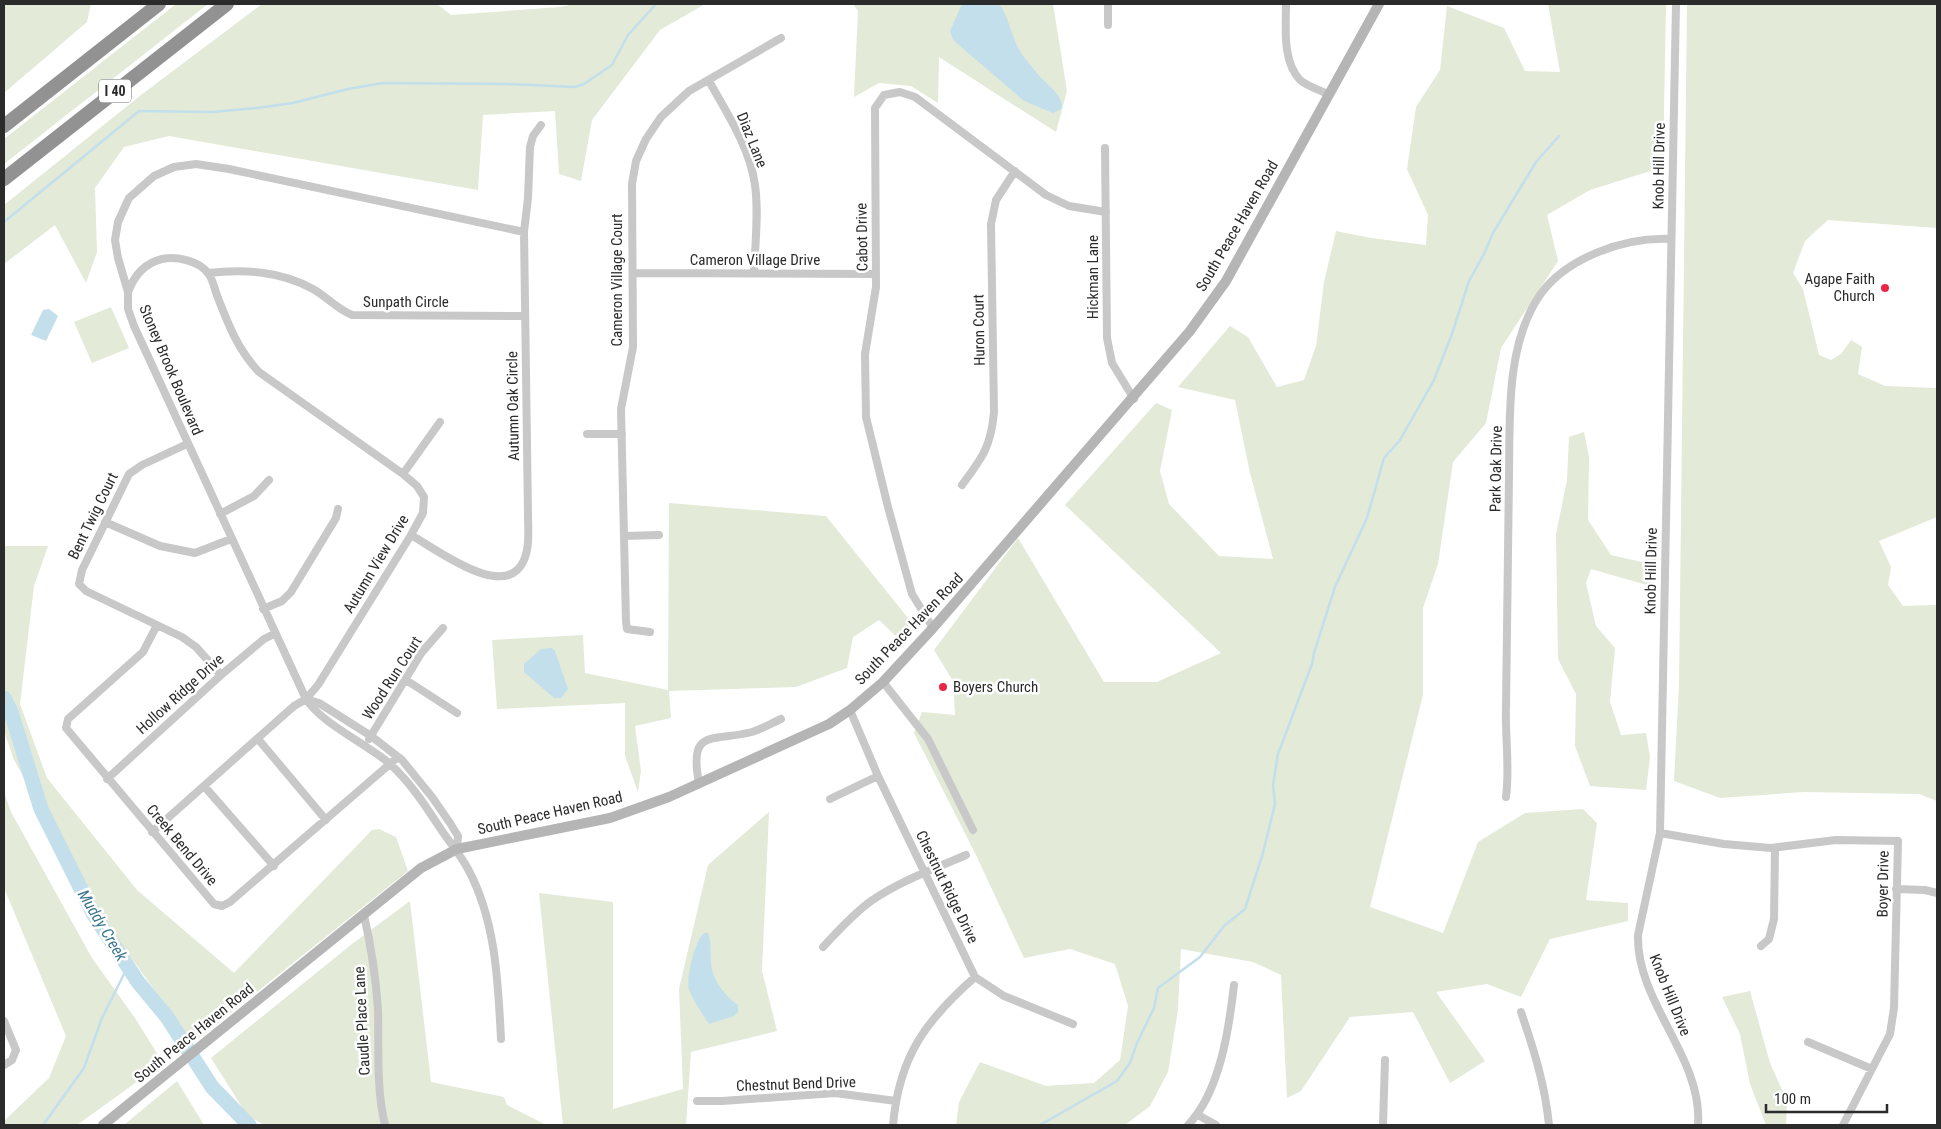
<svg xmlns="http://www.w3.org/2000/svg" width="1941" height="1129" viewBox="0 0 1941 1129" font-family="'Roboto Condensed',sans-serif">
	<rect width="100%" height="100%" fill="#fff"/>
	<path fill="#e3ead8" d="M4 4H91L87 22 4 93Z
		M176 4H208L4 164V139Z
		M262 4H437L451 15 560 7 575 4H705L660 30 592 120 581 181 559 174 555 111 483 115 478 190 169 136 124 147 95 188 97 252 86 283 55 225 4 264V205L141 95Z
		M853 4H1053L1067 91 1056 132 939 57 938 103 911 86 879 83 854 97 858 11Z
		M1548 4H1666L1663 167 1590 190 1547 215 1558 261 1501 348 1486 423 1453 462 1438 564 1423 608V695L1370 907 1443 933 1478 842 1525 813 1583 809 1597 823 1586 900 1628 903V921L1550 939 1521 997 1487 984 1436 992 1485 1061 1450 1083 1413 1012 1350 1017 1301 1091 1287 1098 1281 975 1253 962 1181 949 1178 1010 1168 1072 1150 1106 1125 1125H956L959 1102 980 1062 1046 1086 1094 1083 1120 1060 1128 1006 1115 964 1070 949 1024 958 976 855 914 733 922 712 955 715 953 681 934 650 1018 538 1104 682H1157L1221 653 1065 505 1156 403 1172 410 1160 471 1169 504 1219 556 1273 559 1250 473 1235 400 1178 387 1230 326 1248 337 1277 387 1304 380 1316 346 1324 282 1336 231 1371 238 1426 245 1428 215 1407 169 1416 107 1440 70 1447 6 1504 28 1525 71 1560 72Z
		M1687 4H1937V228L1828 220 1805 241 1793 273 1803 289 1819 355 1831 360 1841 354 1851 340 1862 347 1858 374 1885 386 1937 388V517L1879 541 1891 567 1888 585 1903 606 1937 605V801L1919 794 1804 792 1720 798 1674 781 1679 685Z
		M111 307 129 348 92 363 74 322Z
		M1584 432 1589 457 1588 520 1611 555 1646 563 1649 542 1657 540 1654 587 1591 569 1586 583 1596 626 1615 648 1610 702 1621 735 1646 733 1650 757 1646 790 1590 786 1575 746 1576 694 1558 659 1556 534 1567 480 1569 437Z
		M669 503 826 516 916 628 903 643 879 620 853 637 847 668 796 687 669 691 671 718 635 726 641 771 638 792 625 756V703L497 709 492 640 583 635 585 673 668 690Z
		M4 546H48L34 586 20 704 47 778 137 890 234 973 372 830 379 829 396 837 408 871 193 1043 108 926 14 760 4 731Z
		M4 792 11 812 92 958 135 1018 163 1063 77 1125H4V1121L49 1078 66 1036 4 888Z
		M769 812 762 971 777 1031 691 1052 686 1125H563L539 893 613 902V1109L683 1089 679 989 708 865Z
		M410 901 431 1082 504 1097 507 1105 546 1125H264L247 1115 211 1058 352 944Z
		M1750 991 1770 1063 1787 1101 1786 1125H1766L1750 1084 1740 1034 1722 997Z
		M177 1081 204 1125H124Z"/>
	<path fill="#c2dfeb" d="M962 4H999C1008 16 1010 30 1016 43 1020 54 1029 63 1036 72 1043 82 1066 96 1061 109L1053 113 1024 101 953 40 950 31Z
		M49 309 58 316 46 341 31 335 43 310Z
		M552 648 555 651 568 689 561 698H554L524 672V664L541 649Z
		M704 933H708C712 944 710 954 711 965 714 982 725 996 738 1005V1012L734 1016 709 1024C702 1013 693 1001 689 989 686 978 695 940 704 933Z"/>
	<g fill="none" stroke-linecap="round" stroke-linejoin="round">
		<path stroke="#c2dfeb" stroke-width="2.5" d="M4 222 139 111 213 112 257 108 293 103 348 89 383 83 507 84 575 87 584 84 612 65 628 35 656 4
			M4 712 14 726
			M43 1125 84 1068 102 1018 128 966
			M1040 1125 1117 1081 1130 1063 1137 1043 1154 1008 1158 988 1200 957 1224 926 1245 909 1263 853 1275 804 1273 785 1278 754 1312 664 1314 653 1335 587 1367 518 1384 458 1400 440 1434 380 1452 334 1469 281 1484 254 1493 233 1536 162 1559 136"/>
		<path stroke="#c2dfeb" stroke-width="15" d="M4 698 11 712 41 809 94 915 138 982 167 1017 212 1087 249 1125"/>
		<path stroke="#c8c8c8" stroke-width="8" d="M1108 4V25
			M1286 4C1286 27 1282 61 1300 80 1307 86 1319 90 1328 94
			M1676 4 1660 833 1638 935C1636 1003 1703 1057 1698 1125
			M709 81C727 113 750 148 755 185 759 214 755 244 754 273
			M1105 148 1107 338 1112 363 1134 399
			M208 273C245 269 280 271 313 289 327 297 337 309 352 315L525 316
			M633 273 876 274
			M128 292C134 276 145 263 162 259 177 256 199 261 208 273 213 279 215 291 218 298 229 326 238 350 259 372L403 474 417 486 424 497 423 513 411 535 318 685 306 699 294 706 152 832
			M587 434H622
			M187 444 142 465 129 474 82 570 79 584 86 591 182 637 196 647 221 675
			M403 474 440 422
			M962 485C982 458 991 447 994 412L991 224 996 200 1015 171
			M220 514 254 496 269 480
			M105 522 160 546 195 553 231 539
			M411 535C436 549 506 603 524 560 530 546 528 529 528 514L524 232 528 198 530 147 533 136 541 125
			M624 536 659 535
			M263 609 282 601 291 592 336 518 338 509
			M157 625 143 652 68 719 66 728 214 904 222 906 230 902 398 757
			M933 628 912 594 888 507 866 417 865 354 876 287 875 108 884 95 900 92 915 97 1046 195 1069 206 1106 212
			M650 632 627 629 626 622 621 409 633 347 632 184 636 161 646 139 661 117 689 91 781 38
			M406 680 457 713
			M883 682 928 739 973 830
			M306 699 319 703 371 736 402 760 432 797 450 823 458 836 457 849
			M850 710 878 776 975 977 1004 996 1073 1024
			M258 739 326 820
			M369 739 422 652 443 628
			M107 779 221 675 264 639 274 634
			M699 783C688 727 713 742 752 732 762 729 772 723 781 719
			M204 786 274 866
			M1506 797C1510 768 1505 737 1506 707 1507 629 1508 552 1509 475 1510 419 1506 351 1536 301 1562 258 1624 237 1671 239
			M830 799 878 776
			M1660 833 1724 844 1771 848 1836 840 1898 841 1894 1008 1890 1034 1843 1125
			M1896 889 1925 890 1937 893
			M364 915C371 946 376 978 378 1010 379 1048 376 1088 385 1125
			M1761 946 1769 939 1774 919 1775 848
			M823 947C838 931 853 914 871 901 900 881 934 869 966 855
			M1521 1012C1534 1050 1545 1085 1549 1125
			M4 1021 16 1050 12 1060 4 1065
			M501 1039C498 982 496 921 468 869 460 854 450 843 440 828 425 805 410 782 389 763 365 743 321 723 306 699L134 326 128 309V292L118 258 115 240 118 222 129 198 154 176 174 167 196 164 229 169 524 232
			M1808 1042 1872 1069
			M697 1101H722L835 1093 896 1101
			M1198 1115 1216 1125
			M893 1125C899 1057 925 1021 975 977
			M1188 1125C1220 1092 1229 1029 1234 985
			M1383 1125 1385 1060"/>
		<path stroke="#b5b5b5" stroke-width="10" d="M103 1125 421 868 457 849 610 818 669 797 829 724 850 710 883 682 933 628 1190 331 1226 281 1379 4"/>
		<path stroke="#929292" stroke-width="14" d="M4 126 159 4
			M4 179 227 4"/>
	</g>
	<g fill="#eb2545" stroke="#fff" stroke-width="2">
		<circle cx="1885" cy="288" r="5"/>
		<circle cx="943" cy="687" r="5"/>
	</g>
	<g text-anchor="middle" stroke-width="5" stroke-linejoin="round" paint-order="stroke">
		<rect fill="#fff" stroke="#6b6b6b" stroke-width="1" x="99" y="79.5" width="32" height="23" rx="4"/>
		<g font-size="14" font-weight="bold" fill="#2b2b2b">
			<text x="115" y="96">I 40</text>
		</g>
		<g font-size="15" fill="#2b2b2b" stroke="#fff">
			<text transform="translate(752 140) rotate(68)" y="5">Diaz Lane</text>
			<text transform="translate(1659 166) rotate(-89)" y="5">Knob Hill Drive</text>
			<text transform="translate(1237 226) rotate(-60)" y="5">South Peace Haven Road</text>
			<text transform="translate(862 237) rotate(-91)" y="5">Cabot Drive</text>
			<text x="755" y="265">Cameron Village Drive</text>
			<text transform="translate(1093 277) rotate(-90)" y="5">Hickman Lane</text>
			<text transform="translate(617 280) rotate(-90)" y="5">Cameron Village Court</text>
			<text x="406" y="307">Sunpath Circle</text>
			<text transform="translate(979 330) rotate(-91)" y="5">Huron Court</text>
			<text transform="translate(171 370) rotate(67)" y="5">Stoney Brook Boulevard</text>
			<text transform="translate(513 406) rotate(-91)" y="5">Autumn Oak Circle</text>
			<text transform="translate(1496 469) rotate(-89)" y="5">Park Oak Drive</text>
			<text transform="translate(93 516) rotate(-64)" y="5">Bent Twig Court</text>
			<text transform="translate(376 564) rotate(-59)" y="5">Autumn View Drive</text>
			<text transform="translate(1651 571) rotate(-89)" y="5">Knob Hill Drive</text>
			<text transform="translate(909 629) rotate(-46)" y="5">South Peace Haven Road</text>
			<text transform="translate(392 678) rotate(-57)" y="5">Wood Run Court</text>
			<text transform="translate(180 694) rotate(-42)" y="5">Hollow Ridge Drive</text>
			<text transform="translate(550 813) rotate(-13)" y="5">South Peace Haven Road</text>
			<text transform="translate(182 845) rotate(50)" y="5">Creek Bend Drive</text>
			<text transform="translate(1883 884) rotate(-89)" y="5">Boyer Drive</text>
			<text transform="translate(947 887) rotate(64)" y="5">Chestnut Ridge Drive</text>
			<text transform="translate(1670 995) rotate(68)" y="5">Knob Hill Drive</text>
			<text transform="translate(362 1021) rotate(-93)" y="5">Caudle Place Lane</text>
			<text transform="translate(194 1033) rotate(-39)" y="5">South Peace Haven Road</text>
			<text transform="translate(796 1084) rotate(-2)" y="5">Chestnut Bend Drive</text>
		</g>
		<g font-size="15" fill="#2b2b2b" stroke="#fff" text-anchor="end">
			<text x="1875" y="284">Agape Faith<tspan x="1875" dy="17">Church</tspan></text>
			<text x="953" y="692" text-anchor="start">Boyers Church</text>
		</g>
		<g font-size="16" font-style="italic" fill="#38758f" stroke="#fff">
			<text transform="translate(103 925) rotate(59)" y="6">Muddy Creek</text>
		</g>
	</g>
	<rect width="1941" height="1129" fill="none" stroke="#2b2b2b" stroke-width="10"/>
	<path d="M1766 1104v8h121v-8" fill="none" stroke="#2b2b2b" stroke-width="2.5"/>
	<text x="1774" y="1104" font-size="15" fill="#2b2b2b" stroke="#ffffff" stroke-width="4" paint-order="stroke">100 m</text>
</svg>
